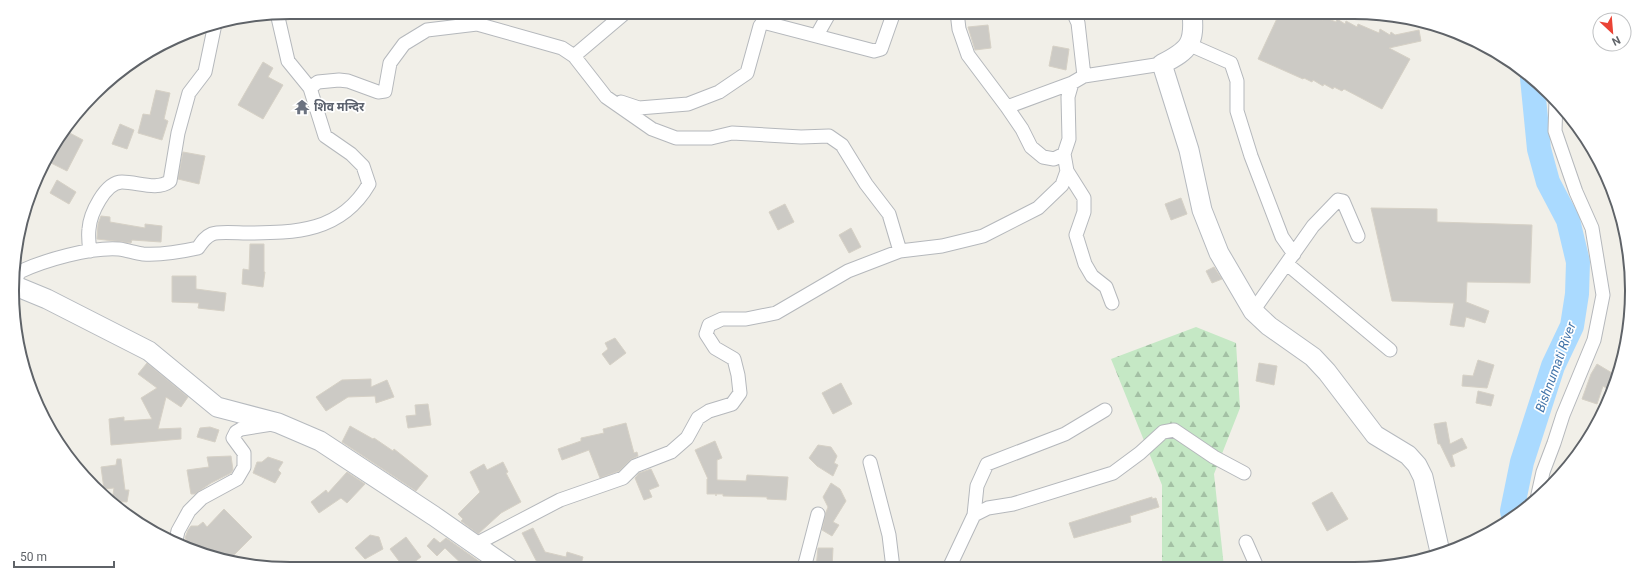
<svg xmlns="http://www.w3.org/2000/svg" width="1644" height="581" viewBox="0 0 1644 581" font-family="Roboto,'Noto Sans Devanagari',sans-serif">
	<defs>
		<pattern id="forest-firs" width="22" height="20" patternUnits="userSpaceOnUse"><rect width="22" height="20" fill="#c5e8c5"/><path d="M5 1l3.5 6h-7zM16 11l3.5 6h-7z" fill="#a3c0a4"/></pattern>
	</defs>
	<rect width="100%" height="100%" fill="#f1efe8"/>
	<path fill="url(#forest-firs)" d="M1196 327 1236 343 1240 408 1214 474 1224 567H1162V485L1111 359Z"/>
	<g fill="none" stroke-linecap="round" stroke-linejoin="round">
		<path stroke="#aadaff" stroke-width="24" d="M1513 516 1512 511 1522 462 1553 366 1572 326 1577 294 1578 262 1568 220 1548 182 1539 149 1532 78"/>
	</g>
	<path fill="#cccac5" stroke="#d6d1c6" d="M1280 12H1307L1323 20 1324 17 1336 22 1337 19 1345 24 1346 21 1357 27 1358 24 1379 33 1380 29 1390 35 1391 32 1395 35 1419 30 1421 41 1389 48 1410 59 1382 109 1344 89 1342 91 1334 87 1333 89 1324 84 1323 86 1313 80 1312 82 1304 78 1303 79 1258 59Z
		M988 25 991 48 975 50 968 27Z
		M1053 46 1069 49 1066 70 1049 66Z
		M263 62 273 68 268 77 283 85 263 119 238 105Z
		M156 90 170 93 164 119 168 121 162 140 138 133 143 114 150 115Z
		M120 124 134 130 127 149 112 144Z
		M64 130 83 140 67 171 45 160Z
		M183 152 205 156 199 184 178 179Z
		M57 180 76 192 69 204 50 193Z
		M1181 198 1187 214 1171 220 1165 204Z
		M785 204 794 222 778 230 769 212Z
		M1371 208 1437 209V222L1532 225 1530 283 1467 282 1466 302 1489 311 1485 323 1466 317 1464 327 1450 325 1454 303 1392 301Z
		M101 216 110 217V222L145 228V224L162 226 161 242 132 240 131 243 97 239 98 224Z
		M851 228 861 247 849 253 839 235Z
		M250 244H264V272H265L263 287 242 284 243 269 249 270Z
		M1214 267 1222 279 1212 283 1206 271Z
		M172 276H196V289L226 293 224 311 198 308 199 303 172 302Z
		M615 338 626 353 610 365 602 354 608 349 605 343Z
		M1478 360 1494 365 1487 388 1462 386 1463 375 1473 376Z
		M147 363 188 397 181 407 166 397 158 429 181 428V439L111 445 109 419 124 417V421L152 419 141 398 157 388 138 374Z
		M1259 363 1277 366 1274 385 1256 381Z
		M1597 364 1617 376 1609 390 1603 386 1597 404 1582 399 1591 374Z
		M371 379V387L387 380 394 397 376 403 375 396 348 397 326 411 316 397 342 380Z
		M841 383 852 404 833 414 822 393Z
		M1478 391 1494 395 1491 406 1476 403Z
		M428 404 431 425 408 428 406 416 416 415 415 405Z
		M1446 422 1450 444 1462 438 1467 448 1452 455 1455 466 1451 467 1440 444H1438L1434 424Z
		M626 423 634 453 637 452 638 456 630 460 619 471 600 478 589 450 562 460 558 449 581 441V438L604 433 603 429Z
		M350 426 373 439 374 438 393 451 394 449 428 476 416 491 342 442Z
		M210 427 219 430 215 442 197 437 200 428Z
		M715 441 722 458 717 460V480L746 481 747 475 788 477 786 500 767 499V497L723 496V494H716V496V494H707V479H708L695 450Z
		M818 445 831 447 837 456 834 463 838 465 833 476 817 466 809 458Z
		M231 456 233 470 231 473 211 483 195 494H191L187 470 209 467 207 457Z
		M268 457 283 462 278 470 281 473 275 483 253 473 257 462H262Z
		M117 459H121L125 490H129L127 502 112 501 114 488 104 489 101 467 116 465Z
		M503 462 508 472 506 473 521 502 501 513 478 534 461 521 463 519 458 514 480 492 470 472 484 464 487 470Z
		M651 469 659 486 649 490 652 497 644 500 635 478 639 473Z
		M347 472 365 484 347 503 341 498 319 513 311 502 326 490 328 493Z
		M831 483 840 489 846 501 833 522 839 525 832 536 822 530 826 512 828 507 823 497Z
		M1332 492 1348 519 1327 531 1312 503Z
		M1152 497V499L1156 498 1159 507 1130 516 1131 522 1074 538 1069 523Z
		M224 509 252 537 228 561 219 560 192 548 185 538 188 530 191 526H198L203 522 207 527Z
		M533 528 545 552 566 557 567 552 583 557 580 568H540L522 533Z
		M370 535 379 537 383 549 365 559 355 548Z
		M406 537 421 557 405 569 390 549Z
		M434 538 440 543 446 538 490 569H467L445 548 437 556 427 546Z
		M818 548H833L832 568H816Z"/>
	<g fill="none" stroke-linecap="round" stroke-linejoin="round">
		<g stroke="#b5b8bc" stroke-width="15">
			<path id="street" d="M957 12 959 29 968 55 1007 107 1022 129 1031 147 1043 157 1054 159 1064 154 1069 139 1068 97 1072 83
				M1073 12 1078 23 1084 76
				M817 35 830 12
				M1190 45 1231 63 1237 81V111L1251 156 1282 237 1294 254
				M574 56 626 12
				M310 88 318 82 339 80 348 81 378 92 385 91 390 63 404 44 427 30 477 24 562 48 574 56 606 97 652 129 676 138H711L732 133 801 137 829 136 842 145 866 184 889 214 900 251
				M621 102 639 108 688 104 719 92 747 73 760 26 763 22 874 51 881 49 894 12
				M1007 107 1072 83 1084 76 1162 64
				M1067 171 1084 198V212L1076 235 1085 264 1092 276 1106 287 1112 303
				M90 251C89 244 88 236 89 229 90 214 105 182 122 182 138 182 157 191 170 181L178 133 189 93 205 72 215 24
				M1287 264 1390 350
				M14 285 19 272C45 260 90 247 119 249 127 250 135 253 143 254 161 255 180 252 198 248 202 242 205 237 212 234 219 231 238 233 246 233 296 233 341 232 369 184L363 166 351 154 325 136 310 88 288 61 277 13
				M1253 311 1313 226 1338 200 1343 201 1358 236
				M870 462 889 535 893 568
				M1537 499 1543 472 1554 443 1563 415 1594 340 1603 295 1592 228 1576 192 1555 131 1556 100
				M974 515 977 486 987 464 1065 434 1105 410
				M176 540 178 531 189 511 202 498 237 479 244 467V453L233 438 236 432 241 429 272 424
				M1246 542 1257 567
				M474 545 560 500 623 478 635 466 671 452 687 438 698 418 709 411 732 404 740 393 738 375 734 359 715 348 706 334 709 325 722 319H746L776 313 848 271 900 251 942 246 983 236 1038 208 1062 185 1067 171 1064 154
				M804 568 818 514
				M949 568 974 515 988 508 1013 504 1113 473 1140 453 1163 432 1174 430 1214 457 1244 473"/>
		</g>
		<g stroke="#b6babf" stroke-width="21">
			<path id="secondary" d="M1192 12C1195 43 1190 50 1162 64L1189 150 1202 210 1219 253 1253 311 1269 326 1313 357 1327 372 1375 435 1408 455 1417 465 1423 477 1440 552
				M13 285 47 299 149 351 217 407 278 423 320 441 434 516 510 569"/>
		</g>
		<use href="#street" stroke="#fff" stroke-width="13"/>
		<use href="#secondary" stroke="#fff" stroke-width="19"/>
	</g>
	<defs>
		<g id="temple-bare" transform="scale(1.2)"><path d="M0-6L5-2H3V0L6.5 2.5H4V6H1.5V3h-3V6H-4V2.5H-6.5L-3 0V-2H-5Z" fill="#6b7280" stroke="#fff" stroke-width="2.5" paint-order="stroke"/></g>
	</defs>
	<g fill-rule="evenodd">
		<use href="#temple-bare" x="302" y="107"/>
	</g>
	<g text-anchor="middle" stroke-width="3.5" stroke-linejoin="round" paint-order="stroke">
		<g font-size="12" font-weight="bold" fill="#5b616d" stroke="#fff" text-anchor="start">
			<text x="314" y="111">शिव मन्दिर</text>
		</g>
		<g font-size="13" font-style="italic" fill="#4174aa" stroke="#fff">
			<text transform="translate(1555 367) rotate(-70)" y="5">Bishnumati River</text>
		</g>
	</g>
	<path d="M0 0H1644V581H0ZM290 19H1354A271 271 0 0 1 1625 290V291A271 271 0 0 1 1354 562H290A271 271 0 0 1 19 291V290A271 271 0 0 1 290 19Z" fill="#fff" fill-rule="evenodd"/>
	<path fill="none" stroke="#5f6368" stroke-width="2" d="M290 19H1354A271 271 0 0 1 1625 290V291A271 271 0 0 1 1354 562H290A271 271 0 0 1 19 291V290A271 271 0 0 1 290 19Z"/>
	<g transform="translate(1612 32) rotate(154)"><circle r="19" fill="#ffffff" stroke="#bfc1c3"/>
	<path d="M0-3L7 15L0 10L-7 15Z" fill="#ea4335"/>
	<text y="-6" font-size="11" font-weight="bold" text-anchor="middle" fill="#5f6368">N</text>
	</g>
	<path d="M14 561v6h100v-6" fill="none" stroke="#5f6368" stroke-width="2"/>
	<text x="20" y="561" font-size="12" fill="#5f6368" stroke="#ffffff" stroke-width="3" paint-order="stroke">50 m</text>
</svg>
